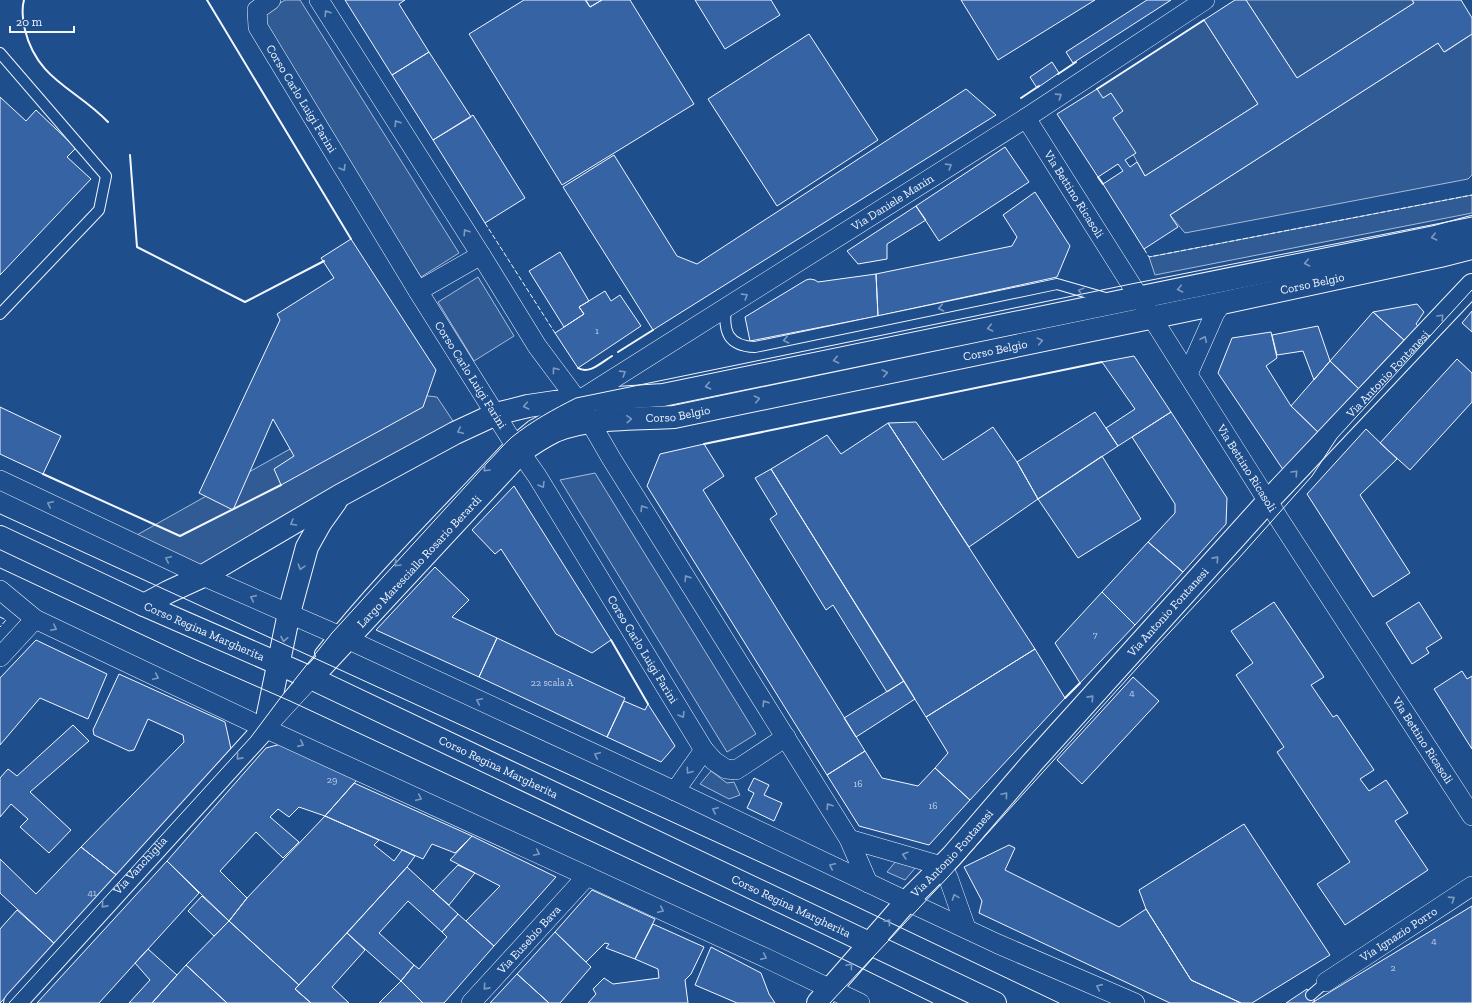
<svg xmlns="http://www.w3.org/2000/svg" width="1472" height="1003" viewBox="0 0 1472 1003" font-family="'Zilla Slab',serif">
	<rect width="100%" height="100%" fill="#1f4e8c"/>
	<path fill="#305b95" stroke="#a8bbd7" d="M285 0H300L459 253 421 277 258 17Z
		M1246 0H1412L1414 3 1297 78Z
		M1204 20 1258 104 1145 176 1097 89Z
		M1472 34V175L1468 179 1185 233 1170 215 1438 43 1445 52Z
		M1472 195V213L1155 275 1149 257Z
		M478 277 514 336 474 361 438 302Z
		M411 394 437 397 455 424 203 576 128 540 290 449Z
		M595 473 756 734 727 752 560 480Z
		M711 771 727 783 734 782 740 795 729 799 700 784Z
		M896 861 916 867 905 880 887 872Z"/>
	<path fill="#3563a3" stroke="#f2f6ff" d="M345 0H405L399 4 429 52 392 75Z
		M524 0H585L590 7 602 0H630L694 104 562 185 469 34Z
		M586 0H602L590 7Z
		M695 0H771L780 15 725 49Z
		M961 0H1095L998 60Z
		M1147 0H1171L1073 63 1066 52Z
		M1235 0H1246L1297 78 1414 3 1412 0H1461L1472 18V34L1444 52 1438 43 1170 215 1178 227 1144 249 1103 184 1123 171 1118 164 1098 177 1057 114 1097 89 1103 98 1111 93 1123 111 1113 118 1136 153 1125 160 1130 167 1137 162 1145 176 1258 104 1204 20Z
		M809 34 878 140 777 206 708 99Z
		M429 52 471 117 433 140 392 75Z
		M1052 62 1059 73 1037 88 1030 77Z
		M966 89 996 115 653 330 563 187 614 155 677 256 697 264Z
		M0 97 26 121 36 110 76 148 67 157 91 179 0 275Z
		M473 115 525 198 485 223 433 140Z
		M1005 147 1029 182 939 241 916 206Z
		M1035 192 1070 246 1057 277 878 316 876 274 1012 246 1017 237 1003 215Z
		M916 206 926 220 887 244V259L858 264 847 251Z
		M351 239 436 370 423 407 281 485 274 469 294 456 273 419 233 510 199 493 280 320 277 314 334 278 321 258Z
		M560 252 589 301 579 307 584 314 564 327 529 271Z
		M876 274 878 316 750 341 745 317 806 280 810 279 815 280 818 282Z
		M605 291 611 301 620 295 641 326 578 368 555 333 584 314 579 307Z
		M1417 304 1424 312 1416 324 1418 326 1404 340 1373 312Z
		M1472 311V332L1462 323Z
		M1373 312 1404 340 1359 389 1330 361Z
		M1318 326 1330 361 1314 380 1303 351 1277 355 1272 335Z
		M1271 332 1277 358 1266 366 1291 406 1320 434 1284 471 1218 373 1232 338Z
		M1134 356 1171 412 1118 446 1106 428 1135 409 1102 362Z
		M1457 359 1472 373V402L1410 470 1380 443Z
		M1330 361 1359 389 1320 434 1291 406Z
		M0 407 61 436 43 474 0 454Z
		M1095 412 1118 446 1038 499 1017 462Z
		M1171 412 1227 498 1226 524 1183 572 1148 542 1175 513V504L1132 437Z
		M916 422 943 460 993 427 1017 462 1038 499 969 547 888 423Z
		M888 423 1035 649 926 717 771 469 827 435 841 454Z
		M1366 429 1397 459 1360 495 1410 573 1373 597 1307 494Z
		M704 444 724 476 703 490 865 751 827 775 647 486 660 454Z
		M1102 456 1141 519 1078 558 1038 499Z
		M771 469 904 681 887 692 833 605 826 610 770 519 777 514 755 478Z
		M514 486 611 640 592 653 556 634 501 549 495 554 472 530Z
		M1148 542 1183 572 1135 625 1102 592Z
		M435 567 469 600 452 617 497 638 479 677 376 630Z
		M1102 592 1135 625 1080 683 1055 643Z
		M1274 602 1324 677 1311 685 1333 717 1337 715 1374 770 1360 779 1369 791 1386 780 1408 813 1395 821 1428 870 1345 925 1317 884 1350 862 1277 752 1284 747 1236 675 1253 663 1231 631Z
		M1419 602 1442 638 1426 648 1429 653 1412 664 1386 623Z
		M497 638 625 698 607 737 479 677Z
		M36 640 107 674 88 719 40 698 0 745V678Z
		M1035 649 1065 698 970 800 935 768 948 753 926 717Z
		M1462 671 1467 679 1472 676V749L1434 689Z
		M119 674 225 722 231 749 119 877 81 847 184 742 183 735 148 719 134 750 129 751 94 735 93 730Z
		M1133 677 1159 701 1082 784 1057 760Z
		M904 681 915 699 856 737 844 718Z
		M624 701 645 710 648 704 675 746 661 762 607 737Z
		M73 725 89 741 30 792 71 830 49 853 20 827 28 819 11 804 0 817V778L8 769 17 776Z
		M281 744 357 780 325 816 299 807 289 817 278 809 270 817 299 842 283 858 256 832 220 871 247 898 229 921 167 861 266 748Z
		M865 751 882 778 918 786 935 768 970 800 929 845 859 826 827 775Z
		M754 778 769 785 764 795 782 803 774 821 747 808 754 793 748 790Z
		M354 783 472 836 455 853 432 844 423 859 325 816Z
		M325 816 379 840 374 845 394 861 402 850 415 856 407 867 299 985 229 921 247 898Z
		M1244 824 1330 955 1252 1003H1241L1191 980 1146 909 1139 890Z
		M472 836 556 877 494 946 466 921 500 886 450 860Z
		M1009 845 1015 848 1005 870 1119 927 1146 909 1191 980 1241 1003H1170L979 913 982 901 964 867Z
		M81 847 119 877 56 945 0 893V859L36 894Z
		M167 861 199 893 148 949 99 1003H37Z
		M458 865 475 873 449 905 433 891Z
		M407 867 458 914 442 932 408 901 379 933 414 965 401 981 347 933Z
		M592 890 655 919 635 959 606 948 609 944 605 943 586 962 555 932Z
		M202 896 229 921 214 936 188 911Z
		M1472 906V1003H1312L1315 1001Z
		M17 910 56 945 0 1003V929Z
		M458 914 494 946 444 1003H423L401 981 414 965 419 969 447 937 442 932Z
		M229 921 299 985 295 989 311 1003H227L186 965Z
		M653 924 704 947 691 974 685 980 688 1003H588L596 994 593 989 604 978 613 984 659 978 658 969 635 959Z
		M555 932 591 967 560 1003H549L517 974Z
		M347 933 365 950 332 987 349 1003H311L295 989Z
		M711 947 761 973 769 994 775 1003H737L695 985Z
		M148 949 177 975 152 1003H129L150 980 135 963Z
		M186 965 227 1003H152Z
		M517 974 549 1003H490Z
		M401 981 423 1003H379Z
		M1307 989 1315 1001 1312 1003H1286Z"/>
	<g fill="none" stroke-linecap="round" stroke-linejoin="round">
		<g stroke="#f2f6ff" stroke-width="12">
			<path id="lane" d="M0 53 106 176 99 210 0 314
				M726 307C723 332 728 346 755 347L1057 284 1109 299
				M320 653C379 578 448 511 513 441L531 426 555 413
				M1311 995 1326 982"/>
		</g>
		<g stroke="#f2f6ff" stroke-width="20">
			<g id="street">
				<path id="s1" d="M271 0 257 10 258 27 418 291 509 436 537 476 704 750 714 761 726 769 736 770 786 737"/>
				<path d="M319 0 481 255 537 346 578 401 611 458 849 839 868 883"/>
				<path id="s2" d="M1026 118 1279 519 1472 816"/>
				<path d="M418 291 481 255"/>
				<path d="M1188 374 1215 313 1222 303"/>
				<path id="s3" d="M540 435 578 401 1026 118 1205 0"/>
				<path d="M0 480 203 576 347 639 675 791 919 907 998 944 1135 1003"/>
				<path d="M0 590 35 619 260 726 768 959 860 1003"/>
				<path d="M0 657 35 619"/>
				<path d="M265 728 311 678"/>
				<path d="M675 791 704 750"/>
				<path d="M849 839 942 866 948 877 966 928"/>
				<path id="s4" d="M1326 982 1472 886"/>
				<path id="s5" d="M471 1003 587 876"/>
			</g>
		</g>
		<g stroke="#f2f6ff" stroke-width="24">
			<g id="secondary">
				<path d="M144 605 168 592 203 576 339 496 455 433 496 414 528 406 555 402 663 395 1435 237 1472 227"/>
				<path id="s6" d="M311 678 521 452C532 444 543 437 555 431 589 417 636 419 674 417L1222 303 1440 256 1472 248"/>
				<path id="s7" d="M15 1003 265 728 289 613 307 547 321 522 336 501"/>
				<path id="s8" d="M818 1003 907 901 952 856 1032 763 1268 501 1472 285"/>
			</g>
		</g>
		<g stroke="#f2f6ff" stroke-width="24">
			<g id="primary">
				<path id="s9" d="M0 537 144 605 311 678 995 1003"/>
			</g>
		</g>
		<use href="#lane" stroke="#1f4e8c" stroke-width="10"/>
		<use href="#street" stroke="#1f4e8c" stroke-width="19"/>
		<use href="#secondary" stroke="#1f4e8c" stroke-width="22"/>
		<use href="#primary" stroke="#1f4e8c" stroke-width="22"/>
		<path stroke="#f2f6ff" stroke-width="1" d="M0 514 849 903 1059 1003
			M0 568 192 658 290 701 812 944 933 1003
			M9 1003 251 737 281 697 332 633 486 464C495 455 503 445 512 437 532 421 554 409 576 398L1131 284 1472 217
			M830 1003 948 877 1157 646 1239 558 1312 476 1337 438 1472 290"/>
		<path stroke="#f2f6ff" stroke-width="1" stroke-dasharray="5 2" stroke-linecap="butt" d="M485 223 555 333
			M1144 249 1149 257 1472 195
			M0 617 6 620 0 627"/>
		<path stroke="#f2f6ff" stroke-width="2" d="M24 0C21 10 23 21 25 30 37 80 77 89 108 122
			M207 0 351 239
			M1058 74 1076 62
			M1097 89 1204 20
			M1021 98 1039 86
			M130 155 137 247 245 302 324 261
			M1098 177 1103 184
			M618 352 653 330
			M578 368C589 375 602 362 612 356
			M704 444 1102 362
			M43 474 180 536 281 485
			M611 640 648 704
			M1065 698 1080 683"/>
	</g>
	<defs><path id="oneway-chevron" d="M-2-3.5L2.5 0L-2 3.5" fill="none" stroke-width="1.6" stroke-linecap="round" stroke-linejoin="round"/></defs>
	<g stroke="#7e9ac0">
		<use href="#oneway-chevron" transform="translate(327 13) rotate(-122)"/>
		<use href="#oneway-chevron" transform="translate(1059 96) rotate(-33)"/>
		<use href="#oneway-chevron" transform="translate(397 123) rotate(-122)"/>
		<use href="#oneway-chevron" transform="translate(949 166) rotate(-32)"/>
		<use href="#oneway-chevron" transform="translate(343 168) rotate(59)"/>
		<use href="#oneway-chevron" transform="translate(466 232) rotate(-123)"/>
		<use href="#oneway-chevron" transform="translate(1434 237) rotate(167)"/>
		<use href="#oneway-chevron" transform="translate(1307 263) rotate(168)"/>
		<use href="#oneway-chevron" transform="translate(1180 289) rotate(168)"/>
		<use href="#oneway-chevron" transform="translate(1081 291) rotate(-165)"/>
		<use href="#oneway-chevron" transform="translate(745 296) rotate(-32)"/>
		<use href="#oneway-chevron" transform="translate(941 308) rotate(168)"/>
		<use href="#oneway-chevron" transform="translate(1441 317) rotate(-47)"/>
		<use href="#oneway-chevron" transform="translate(990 328) rotate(168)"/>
		<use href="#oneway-chevron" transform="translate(1204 339) rotate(-65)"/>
		<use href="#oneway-chevron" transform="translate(786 340) rotate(168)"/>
		<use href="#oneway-chevron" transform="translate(1040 341) rotate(-12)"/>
		<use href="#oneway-chevron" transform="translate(836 360) rotate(168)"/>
		<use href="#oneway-chevron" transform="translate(555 370) rotate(-127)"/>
		<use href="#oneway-chevron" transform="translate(623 373) rotate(-32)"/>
		<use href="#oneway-chevron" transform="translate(885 373) rotate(-12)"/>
		<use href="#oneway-chevron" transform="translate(708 386) rotate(168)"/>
		<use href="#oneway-chevron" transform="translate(757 399) rotate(-12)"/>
		<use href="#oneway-chevron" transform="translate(526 406) rotate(169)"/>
		<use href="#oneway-chevron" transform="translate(629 419) rotate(-4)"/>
		<use href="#oneway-chevron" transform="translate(460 431) rotate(155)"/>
		<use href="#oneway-chevron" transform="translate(486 469) rotate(133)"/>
		<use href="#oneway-chevron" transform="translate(1295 473) rotate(-47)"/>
		<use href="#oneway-chevron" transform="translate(542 485) rotate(59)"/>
		<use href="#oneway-chevron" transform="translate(50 504) rotate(-155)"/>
		<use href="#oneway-chevron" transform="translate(643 508) rotate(-122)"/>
		<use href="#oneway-chevron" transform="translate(293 523) rotate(150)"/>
		<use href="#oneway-chevron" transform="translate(168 559) rotate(-155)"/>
		<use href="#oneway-chevron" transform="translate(1216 559) rotate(-48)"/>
		<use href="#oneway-chevron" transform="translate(397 564) rotate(133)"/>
		<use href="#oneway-chevron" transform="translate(301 567) rotate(107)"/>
		<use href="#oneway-chevron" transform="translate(687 578) rotate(-122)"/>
		<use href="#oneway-chevron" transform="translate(253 598) rotate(-156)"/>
		<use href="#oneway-chevron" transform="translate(54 628) rotate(26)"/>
		<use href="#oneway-chevron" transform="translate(284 639) rotate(101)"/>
		<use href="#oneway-chevron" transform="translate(156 677) rotate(25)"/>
		<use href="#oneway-chevron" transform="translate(1091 698) rotate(-48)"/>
		<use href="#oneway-chevron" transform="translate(479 701) rotate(-155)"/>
		<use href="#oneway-chevron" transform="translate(765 703) rotate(-122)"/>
		<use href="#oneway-chevron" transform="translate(682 715) rotate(59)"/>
		<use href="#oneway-chevron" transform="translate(301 744) rotate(24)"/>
		<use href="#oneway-chevron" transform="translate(597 755) rotate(-155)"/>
		<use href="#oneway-chevron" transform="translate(239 757) rotate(132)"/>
		<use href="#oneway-chevron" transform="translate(689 771) rotate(126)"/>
		<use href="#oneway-chevron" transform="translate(1005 795) rotate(-50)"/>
		<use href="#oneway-chevron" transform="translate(419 798) rotate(25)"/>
		<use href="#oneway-chevron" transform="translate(829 806) rotate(-122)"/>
		<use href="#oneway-chevron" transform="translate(715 810) rotate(-155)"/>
		<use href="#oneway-chevron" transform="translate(537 853) rotate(25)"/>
		<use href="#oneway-chevron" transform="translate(905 855) rotate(-163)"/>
		<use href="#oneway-chevron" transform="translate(832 866) rotate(-155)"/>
		<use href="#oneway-chevron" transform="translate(955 897) rotate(-110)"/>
		<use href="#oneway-chevron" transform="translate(1452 899) rotate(-33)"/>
		<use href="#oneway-chevron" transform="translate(104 905) rotate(132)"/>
		<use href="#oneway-chevron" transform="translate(661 910) rotate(25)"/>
		<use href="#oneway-chevron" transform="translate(888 922) rotate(-49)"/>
		<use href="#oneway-chevron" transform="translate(764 957) rotate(25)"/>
		<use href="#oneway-chevron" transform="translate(850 966) rotate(-49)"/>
		<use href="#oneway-chevron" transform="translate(486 987) rotate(132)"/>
		<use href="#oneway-chevron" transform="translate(1099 987) rotate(-156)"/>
	</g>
	<g text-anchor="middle" stroke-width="3" stroke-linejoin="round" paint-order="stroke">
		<g font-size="10" fill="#c3d1e8">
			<text x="597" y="334">1</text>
			<text x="1095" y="638">7</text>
			<text x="552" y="686">22 scala A</text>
			<text x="1132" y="696">4</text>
			<text x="332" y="783">29</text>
			<text x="858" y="787">16</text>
			<text x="933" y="809">16</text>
			<text x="92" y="896">41</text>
			<text x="1434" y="944">4</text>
			<text x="1393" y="971">2</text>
		</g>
		<g font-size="12" fill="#f2f6ff" stroke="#1f4e8c">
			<text dy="4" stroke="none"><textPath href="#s1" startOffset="118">Corso Carlo Luigi Farini</textPath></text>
			<text dy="4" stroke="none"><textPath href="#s2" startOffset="90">Via Bettino Ricasoli</textPath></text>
			<text dy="4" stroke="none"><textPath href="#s3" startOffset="423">Via Daniele Manin</textPath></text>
			<text dy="4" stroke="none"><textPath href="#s6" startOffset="1121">Corso Belgio</textPath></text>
			<text dy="4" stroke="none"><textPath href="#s6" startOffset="797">Corso Belgio</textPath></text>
			<text dy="4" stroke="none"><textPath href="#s8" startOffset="849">Via Antonio Fontanesi</textPath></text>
			<text dy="4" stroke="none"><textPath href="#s1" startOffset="442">Corso Carlo Luigi Farini</textPath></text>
			<text dy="4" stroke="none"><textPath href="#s6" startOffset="473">Corso Belgio</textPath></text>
			<text dy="4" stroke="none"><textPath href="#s2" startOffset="414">Via Bettino Ricasoli</textPath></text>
			<text dy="4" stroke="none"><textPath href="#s6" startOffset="159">Largo Maresciallo Rosario Berardi</textPath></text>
			<text dy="4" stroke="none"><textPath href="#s8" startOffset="525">Via Antonio Fontanesi</textPath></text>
			<text dy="4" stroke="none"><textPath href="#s9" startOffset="225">Corso Regina Margherita</textPath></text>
			<text dy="4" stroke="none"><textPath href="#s1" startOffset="766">Corso Carlo Luigi Farini</textPath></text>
			<text dy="4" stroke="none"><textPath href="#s2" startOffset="738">Via Bettino Ricasoli</textPath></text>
			<text dy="4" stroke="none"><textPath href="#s9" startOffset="549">Corso Regina Margherita</textPath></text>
			<text dy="4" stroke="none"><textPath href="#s8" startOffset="201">Via Antonio Fontanesi</textPath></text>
			<text dy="4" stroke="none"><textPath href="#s7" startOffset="186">Via Vanchiglia</textPath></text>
			<text dy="4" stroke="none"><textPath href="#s9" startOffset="873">Corso Regina Margherita</textPath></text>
			<text dy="4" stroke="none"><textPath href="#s4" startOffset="87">Via Ignazio Porro</textPath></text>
			<text dy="4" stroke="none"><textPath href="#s5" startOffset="86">Via Eusebio Bava</textPath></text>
		</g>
	</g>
	<path d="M10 26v6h64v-6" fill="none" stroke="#f2f6ff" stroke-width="2"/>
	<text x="16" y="26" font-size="12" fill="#f2f6ff" stroke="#1f4e8c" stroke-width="3" paint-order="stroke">20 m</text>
</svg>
